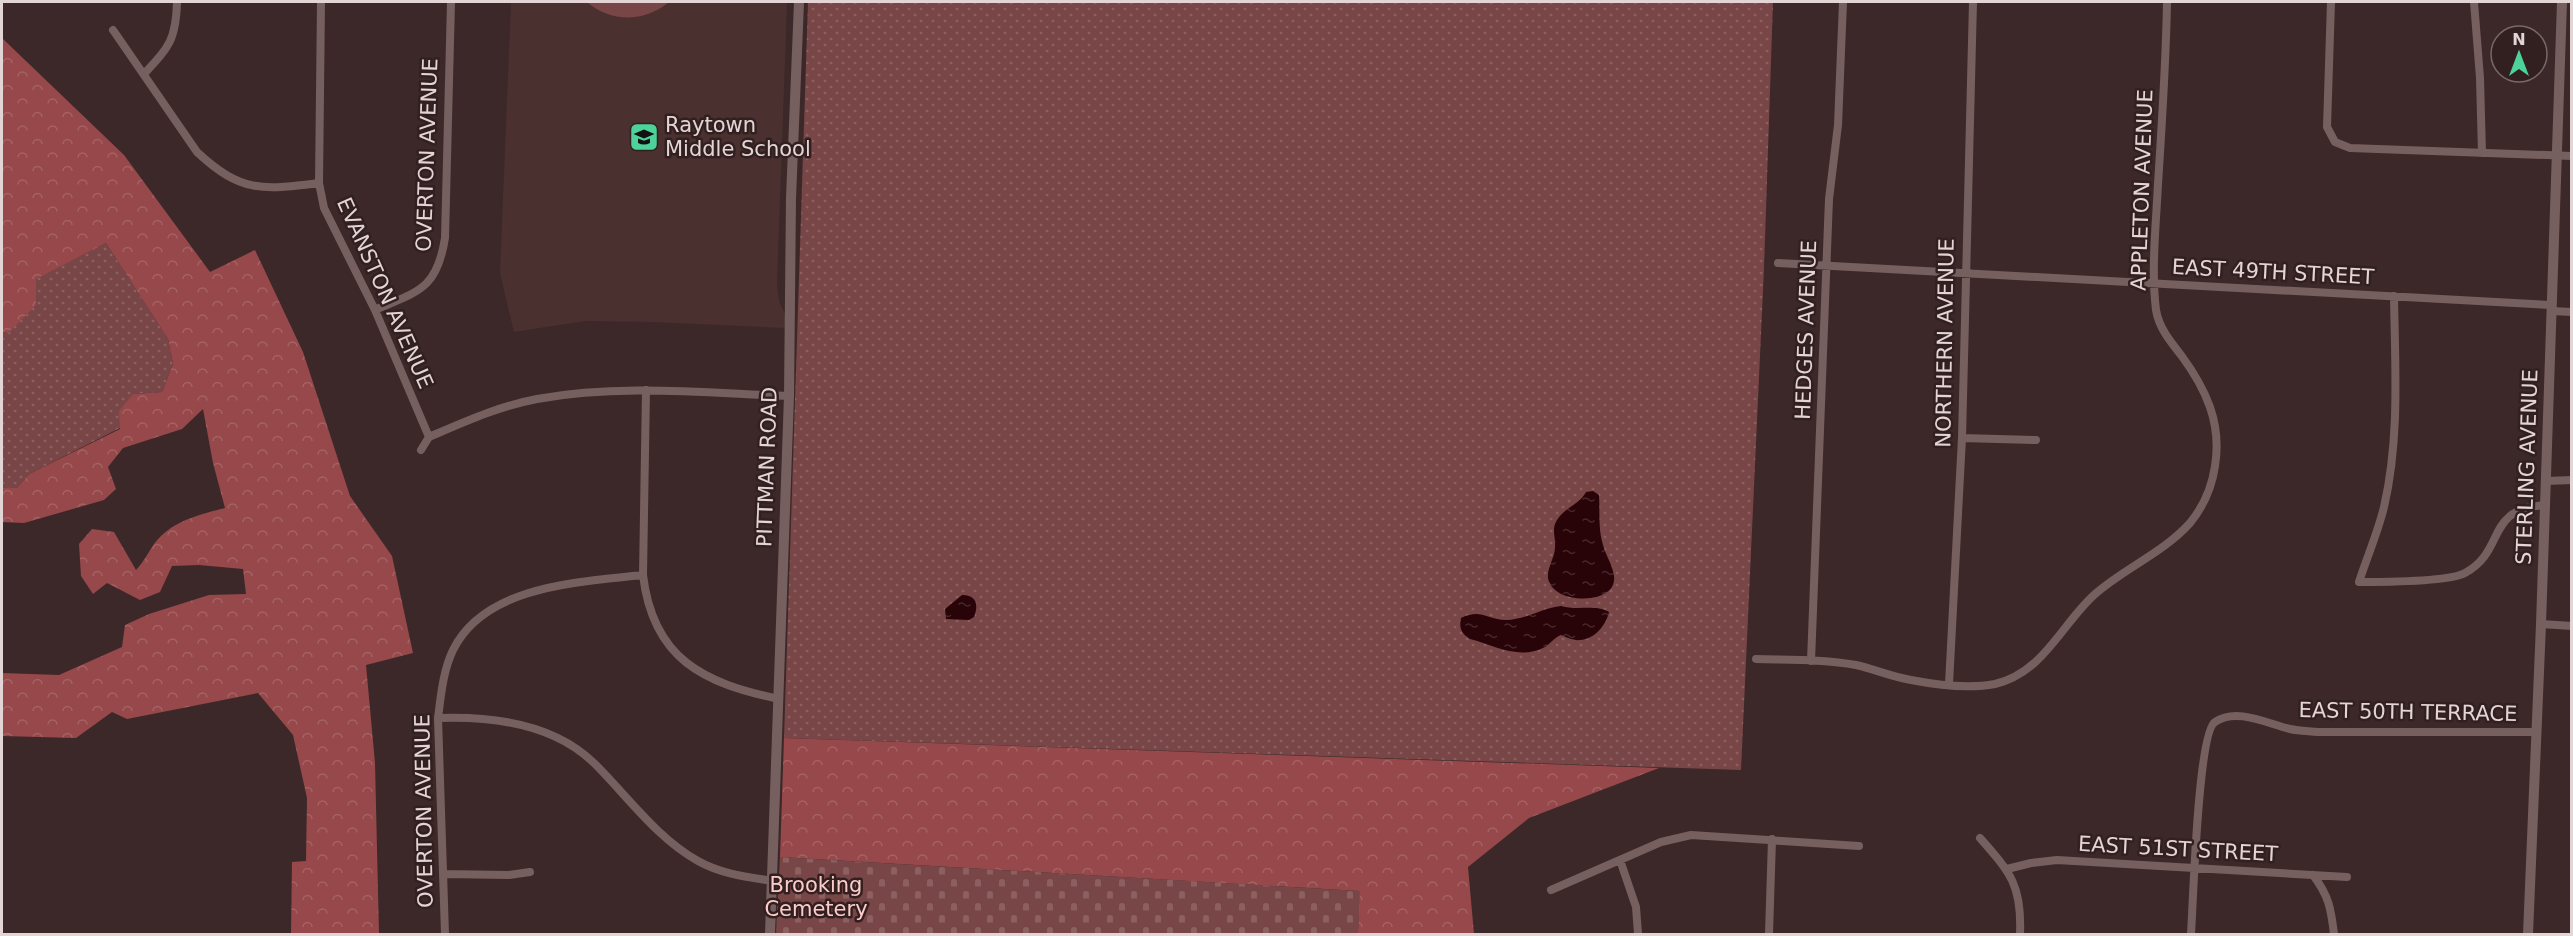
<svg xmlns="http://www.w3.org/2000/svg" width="2573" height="936" viewBox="0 0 2573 936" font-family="'DejaVu Sans',sans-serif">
	<defs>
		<pattern id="grass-dots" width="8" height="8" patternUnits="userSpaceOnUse" patternTransform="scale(1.5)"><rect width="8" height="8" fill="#794647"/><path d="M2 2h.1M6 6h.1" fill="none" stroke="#8c6061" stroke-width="1.8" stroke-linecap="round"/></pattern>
		<pattern id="forest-crowns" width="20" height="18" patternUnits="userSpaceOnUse" patternTransform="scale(1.5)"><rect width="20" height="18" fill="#96484b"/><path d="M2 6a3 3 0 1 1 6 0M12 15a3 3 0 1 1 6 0" fill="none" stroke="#a56264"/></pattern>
		<pattern id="cemetery-stones" width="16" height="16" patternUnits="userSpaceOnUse" patternTransform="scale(1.5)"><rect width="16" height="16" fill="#794647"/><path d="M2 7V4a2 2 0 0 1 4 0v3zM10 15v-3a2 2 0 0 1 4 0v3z" fill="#8c6061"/></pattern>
		<pattern id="water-ripples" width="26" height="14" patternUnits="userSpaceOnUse" patternTransform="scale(1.5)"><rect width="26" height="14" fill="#280307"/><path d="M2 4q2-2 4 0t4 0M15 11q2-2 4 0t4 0" fill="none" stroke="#47272a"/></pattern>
	</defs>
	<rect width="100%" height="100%" fill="#3c2828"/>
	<path fill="#4b3030" d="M511 2H787L777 284 779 301 785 314 786 328 654 322 585 321 514 332 500 273Z"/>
	<path fill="url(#grass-dots)" d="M808 2H1773L1764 268 1741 770 784 738Z
		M106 243 168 339 173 364 162 392 133 394 120 428 29 474 17 488H2V332L8 333 35 279Z"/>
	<path fill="url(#forest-crowns)" d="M2 38 124 155 210 272 255 250 303 352 350 496 392 556 413 653 366 665 375 763 379 934H291L292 862 306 861 307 798 293 735 258 693 127 719 112 712 76 738 2 736V673L59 675 122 647 125 625 149 614 209 595 246 594 243 569 199 565 172 566 160 592 140 600 107 583 93 594 81 576 79 544 92 529 114 532 136 570C146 560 151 545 161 536 179 519 202 514 225 508L213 463 203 409 182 429 123 448 108 467 116 489 104 500 24 523 2 522V488H17L29 474 120 429 119 411 133 394 162 392 173 364 168 339 106 243 36 279V305L8 333 2 332Z
		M784 738 1659 768 1529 818 1468 867 1474 934H1358L1359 891 780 857Z"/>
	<path fill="url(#cemetery-stones)" d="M780 857 1360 891 1358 934H776Z"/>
	<path fill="#794647" d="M587 2H669C645 22 611 23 587 2Z"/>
	<path fill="url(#water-ripples)" d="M1593 491 1599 495C1600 512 1598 528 1603 545 1606 557 1618 573 1613 585 1604 605 1552 603 1548 578 1547 567 1555 558 1555 547 1556 538 1551 529 1557 520 1564 508 1580 504 1586 492Z
		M962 595C976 595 979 604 974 617L969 620 946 619 945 609Z
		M1561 606C1577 611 1595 604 1609 612 1606 625 1595 639 1580 640 1574 641 1566 637 1561 635 1553 638 1550 645 1543 648 1518 660 1494 645 1470 639 1461 633 1459 628 1461 618 1482 608 1487 620 1506 620 1525 620 1542 608 1561 606Z"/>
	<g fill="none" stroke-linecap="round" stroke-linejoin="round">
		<path stroke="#76605f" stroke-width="8" d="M321 2 319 183 324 208 375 310 429 437
			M2331 2 2327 127 2335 142 2350 148 2572 156
			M2474 2 2480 78 2482 153
			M113 30 197 152C241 193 262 190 319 183
			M144 74C169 47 176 40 177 2
			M1778 263 2551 305
			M2394 296C2395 366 2400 438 2384 507 2378 532 2367 557 2359 582 2381 582 2448 582 2465 573 2507 550 2484 509 2545 505
			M375 310C419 291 437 289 445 238L451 2
			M2551 311 2572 312
			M646 390 643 575C653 659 703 683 779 699
			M429 437C464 422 499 406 537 399 620 384 705 393 789 396
			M1962 438 2036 440
			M421 450 429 437
			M2546 481 2572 480
			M2541 624 2572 626
			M1756 659C1789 660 1824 659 1856 665 1874 669 1892 677 1911 680 1937 685 1969 689 1995 684 2043 673 2061 625 2094 595 2124 568 2162 554 2190 523 2203 507 2212 487 2215 466 2222 423 2206 389 2181 355 2170 341 2159 328 2156 310 2151 270 2156 225 2158 184 2162 123 2166 63 2167 2
			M1811 661 1829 199 1838 125 1843 2
			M1949 684 1962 438 1973 2
			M438 718C492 716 554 723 595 764 628 797 657 838 698 861 721 874 747 877 773 881
			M1980 838C2011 873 2022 886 2020 934
			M1620 860 1636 907 1638 934
			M2007 869 2031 863 2057 860 2347 877
			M443 874 509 875 530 872
			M2313 875C2329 896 2331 909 2334 934
			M1551 890 1661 842 1691 835 1859 846
			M445 934 438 718C441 695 443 671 453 650 485 585 580 582 643 575
			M1769 934 1772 839
			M2191 934C2193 905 2198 732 2215 722 2237 707 2268 724 2290 729 2299 731 2309 731 2318 732H2537"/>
		<path stroke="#76605f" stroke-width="10" d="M770 934 789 396 791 198 799 2
			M2528 934 2541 624 2562 2"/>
	</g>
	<defs>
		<g id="school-square" transform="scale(1.5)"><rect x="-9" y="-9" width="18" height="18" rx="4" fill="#4dd39a" stroke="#321f1f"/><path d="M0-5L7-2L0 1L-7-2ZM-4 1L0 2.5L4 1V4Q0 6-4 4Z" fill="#111"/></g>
	</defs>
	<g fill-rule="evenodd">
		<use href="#school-square" x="644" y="137"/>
	</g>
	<g text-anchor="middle" stroke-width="5" stroke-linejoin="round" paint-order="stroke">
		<g font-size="21" fill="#e3d5d5" stroke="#321f1f" text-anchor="start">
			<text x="665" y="132">Raytown<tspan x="665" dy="24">Middle School</tspan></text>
		</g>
		<g font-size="21" fill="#e3d5d5" stroke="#321f1f">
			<text transform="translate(427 155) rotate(-88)" y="7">OVERTON AVENUE</text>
			<text transform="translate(2142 190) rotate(-88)" y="7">APPLETON AVENUE</text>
			<text transform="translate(2273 272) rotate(3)" y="7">EAST 49TH STREET</text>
			<text transform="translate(385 293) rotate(66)" y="7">EVANSTON AVENUE</text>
			<text transform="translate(1806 330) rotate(-88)" y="7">HEDGES AVENUE</text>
			<text transform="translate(1945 343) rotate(-89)" y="7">NORTHERN AVENUE</text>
			<text transform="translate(767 467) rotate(-88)" y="7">PITTMAN ROAD</text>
			<text transform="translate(2527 467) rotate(-88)" y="7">STERLING AVENUE</text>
			<text transform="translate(2408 712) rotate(1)" y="7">EAST 50TH TERRACE</text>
			<text transform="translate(424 811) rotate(-91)" y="7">OVERTON AVENUE</text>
			<text transform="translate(2178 849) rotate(3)" y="7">EAST 51ST STREET</text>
		</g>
		<g font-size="21" fill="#fbcccb" stroke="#321f1f">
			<text x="816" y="892">Brooking<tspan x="816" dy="24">Cemetery</tspan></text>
		</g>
	</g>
	<rect width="2573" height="936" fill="none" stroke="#e3d5d5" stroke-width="6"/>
	<g transform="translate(2519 54)"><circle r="28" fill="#321f1f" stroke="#796868" stroke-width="1.5"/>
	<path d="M0-4.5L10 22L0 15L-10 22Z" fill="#4dd39a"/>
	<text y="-9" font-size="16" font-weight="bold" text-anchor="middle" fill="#e3d5d5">N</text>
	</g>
</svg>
